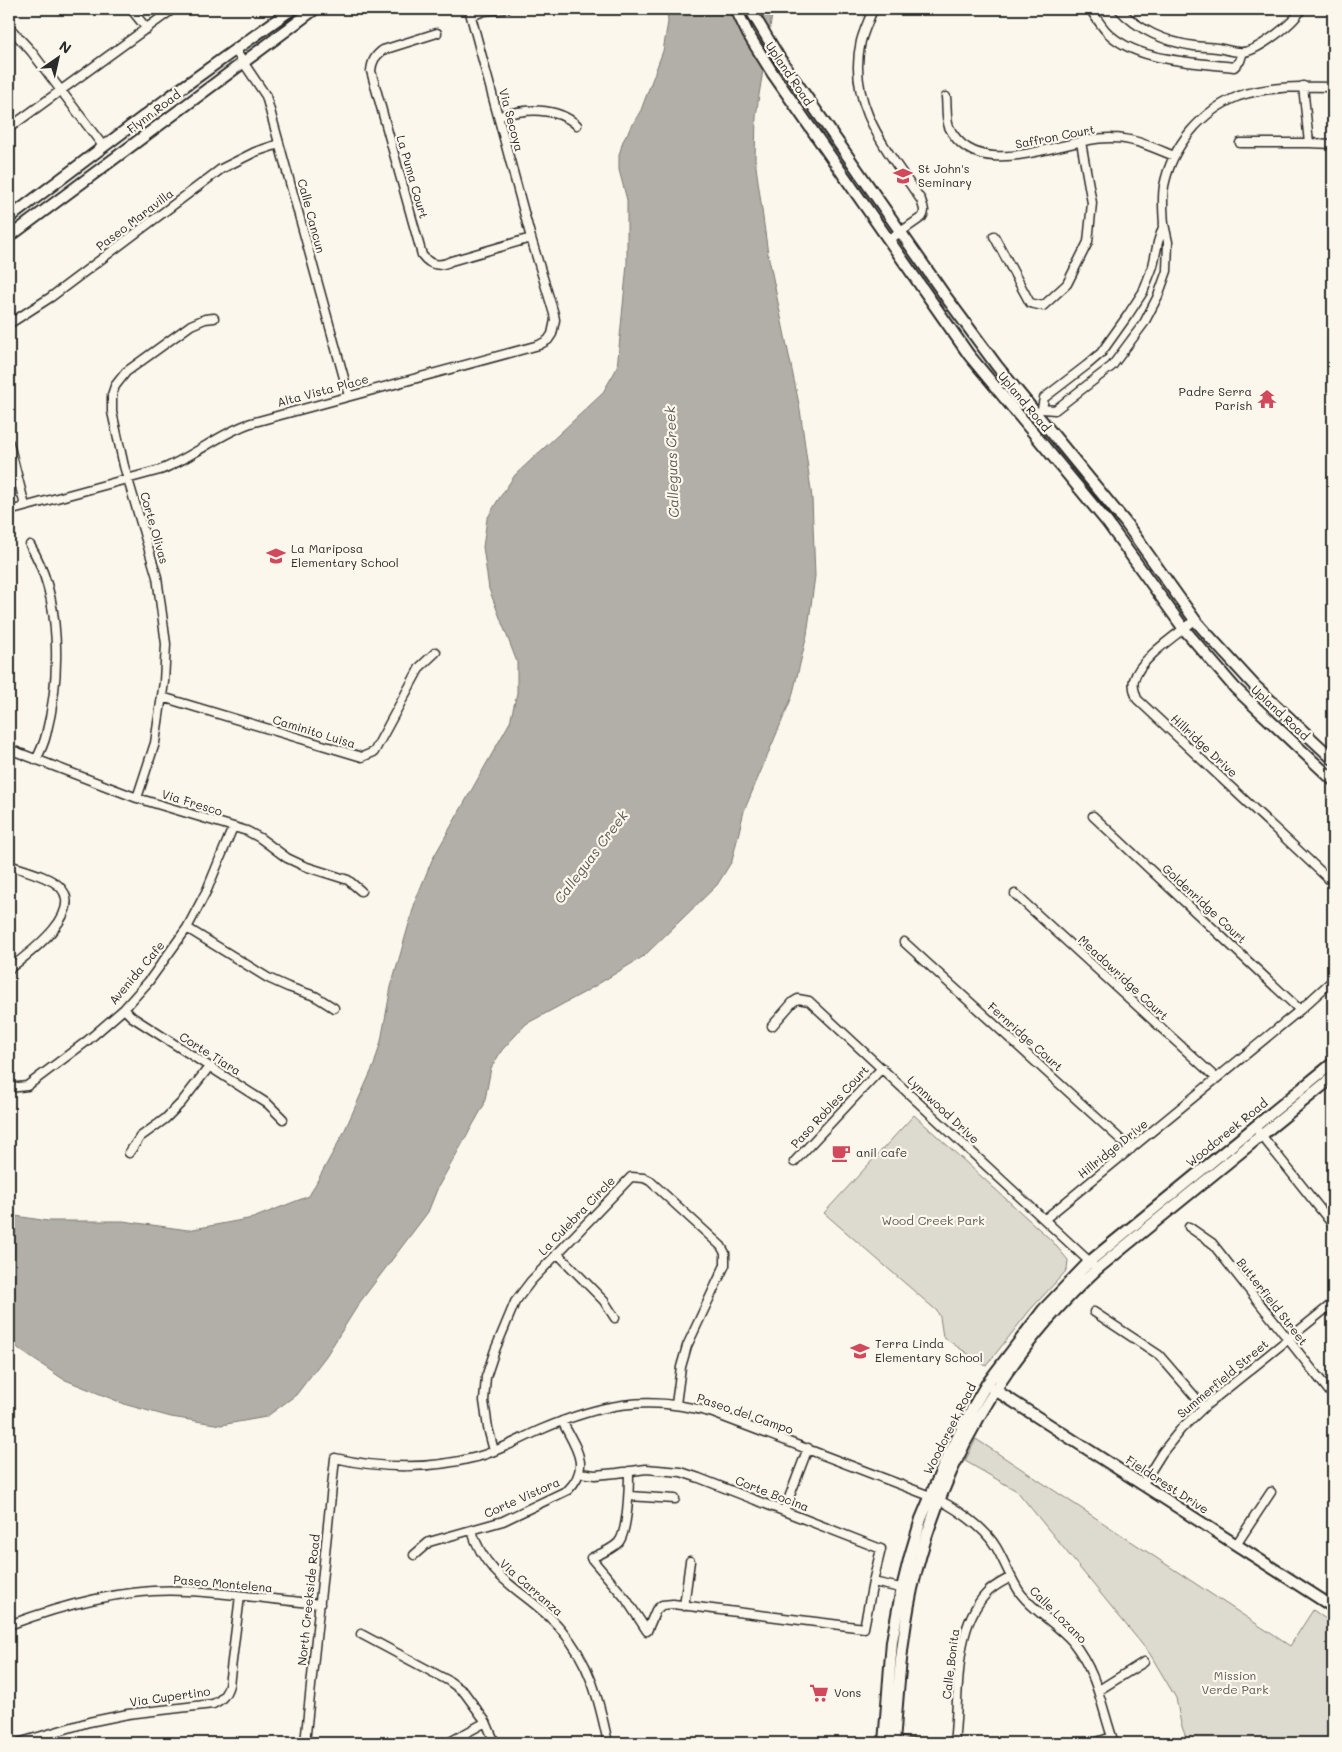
<svg xmlns="http://www.w3.org/2000/svg" width="1342" height="1752" viewBox="0 0 1342 1752" font-family="Mali,sans-serif">
	<rect width="100%" height="100%" fill="#fbf7ec"/>
	<filter id="ink" filterUnits="userSpaceOnUse"><feTurbulence type="fractalNoise" baseFrequency=".02" numOctaves="2"/><feDisplacementMap in="SourceGraphic" scale="10" xChannelSelector="R" yChannelSelector="G"/><feConvolveMatrix kernelMatrix="1 2 1 2 8 2 1 2 1" color-interpolation-filters="sRGB"/></filter>
	<g filter="url(#ink)">
		<path fill="#dddad0" stroke="#84827e" d="M914 1115 1051 1240 1068 1260 1067 1270 1030 1310 986 1366 943 1337 940 1317 937 1311 824 1213Z
			M976 1439 1290 1646 1313 1610 1333 1624V1743H1188L1181 1724 1176 1698 1150 1654 1017 1491 965 1461Z"/>
		<path fill="#b1afa7" stroke="#7b7a75" d="M667 9H773L759 95 756 117 755 159 768 254 800 409 812 498 815 576 807 635 792 697 744 811 732 861 717 885 644 956 585 992 526 1024 502 1050 491 1068 484 1105 438 1187 428 1212 360 1302 326 1356 296 1395 266 1417 221 1425 171 1417 127 1405 63 1379 20 1350 9 1339V1215L48 1221H123L188 1230 253 1218 309 1196 343 1134 374 1065 381 1041 391 987 416 899 432 860 510 722 517 693V662L489 589 483 547 487 519 498 500 515 475 602 394 617 368 627 264V200L619 170V155L623 141 641 110 663 51 668 22Z"/>
		<g fill="none" stroke-linecap="round" stroke-linejoin="round">
			<g stroke="#2b2b2b" stroke-width="11">
				<path id="street" d="M131 9 147 29
					M873 9C869 20 864 30 861 41 846 104 888 151 921 200 923 207 926 211 922 217L889 240
					M1090 9C1095 16 1100 24 1106 31 1135 62 1194 62 1234 67L1240 61 1243 52
					M1119 9C1138 30 1166 42 1194 46 1201 47 1209 47 1217 48 1225 49 1236 53 1244 52 1258 50 1296 22 1301 9
					M471 16 484 11 506 9
					M9 27 31 51 103 146
					M437 33 383 50C375 56 372 61 371 71L422 255C430 266 440 267 451 261L531 238
					M235 50 266 96 349 396
					M1303 86 1309 143 1333 144
					M946 97C947 106 946 120 949 127 978 187 1065 136 1112 138 1134 138 1154 148 1174 156
					M499 116C526 109 555 106 577 125
					M9 128 173 9
					M1240 143H1309
					M1164 224 1168 242 1167 271 1158 296 1144 323 1112 366 1055 410 1042 409 1044 398 1087 365 1101 353 1128 315 1143 292 1153 266 1158 242Z
					M1164 224C1163 211 1162 198 1164 186 1172 146 1201 111 1239 96 1267 86 1304 86 1333 87
					M994 236 1030 303 1043 306 1067 284 1088 242 1092 203 1081 142
					M9 324 51 297 221 169 255 152 279 144
					M9 443 25 506
					M9 511 160 470C192 458 218 434 251 423L539 345 548 340 552 334 555 320 554 314 531 238 469 9
					M30 545C62 597 61 677 46 735 44 744 40 752 36 760
					M1195 620C1178 634 1140 658 1134 680 1132 687 1135 692 1137 699L1333 883
					M162 697 362 757 374 752 420 667 436 652
					M9 749 137 798 247 831 260 838 287 858 304 866 348 880 361 891
					M137 798 155 743 164 682 166 644 157 577 124 466 112 412V395L115 386 126 372 191 325 205 319 214 318
					M1093 816 1300 1010
					M9 865C23 870 48 876 59 886 87 912 27 955 9 969
					M1015 894 1216 1078
					M187 928 268 978 288 987 315 996 334 1008
					M904 942 1131 1149
					M124 1009 132 1017 268 1104 283 1119
					M772 1026 793 1002 798 999 809 1001 1092 1264
					M9 1088 27 1086 87 1041 124 1009 149 981 187 928 207 890 233 827
					M1258 1131 1333 1225
					M129 1153 140 1137 165 1119 181 1103 209 1067
					M794 1162 882 1068
					M1045 1219 1300 1010 1333 980
					M1189 1227 1212 1243 1333 1396
					M557 1253 604 1301 615 1318
					M1094 1312 1159 1355 1204 1407
					M494 1451 488 1428 484 1401 486 1377 495 1350 515 1302 531 1281 631 1177 644 1178 650 1181 721 1246 725 1253V1265L687 1346 681 1367 676 1404
					M629 1471C629 1486 628 1533 618 1543 611 1550 600 1554 591 1558L626 1599 647 1631 656 1610 662 1605 673 1604 864 1628 873 1582
					M580 1473 595 1475 617 1473 646 1469 681 1472 699 1478 881 1549 873 1582 905 1589
					M1142 1485 1162 1453 1181 1429 1204 1407 1333 1303
					M629 1496 675 1499
					M784 1511 808 1448
					M472 1531C487 1581 529 1592 560 1628 590 1662 599 1700 608 1743
					M1236 1545 1271 1492
					M414 1555 429 1542 503 1521 568 1490C592 1466 575 1447 562 1421
					M684 1606 690 1561
					M9 1625C65 1604 127 1587 187 1591 231 1593 275 1600 320 1604
					M361 1634 449 1681 464 1692 486 1722 495 1743
					M1099 1690 1144 1662
					M891 1741 912 1743
					M18 1743 89 1722 128 1714 213 1704C222 1700 226 1695 229 1685L240 1596
					M305 1743 335 1458C381 1469 431 1469 477 1457 499 1451 520 1439 540 1430 600 1404 648 1394 713 1413L930 1496C952 1505 984 1526 996 1547 1005 1562 1011 1580 1021 1594 1035 1612 1057 1624 1072 1641 1098 1674 1101 1706 1114 1743
					M448 1743 486 1722
					M954 1743C960 1697 952 1630 986 1594 993 1586 1002 1582 1011 1577
					M1094 1743 1112 1737"/>
			</g>
			<g stroke="#2b2b2b" stroke-width="14">
				<path id="secondary" d="M736 9 748 34 773 74 969 355 1107 522 1184 629 1235 688 1333 780
					M750 9 780 59 946 297 997 366 1125 522 1195 620 1209 636 1254 685 1333 759
					M9 218 172 95 292 9
					M9 237 315 9
					M989 1386 1333 1607
					M884 1743 892 1641 902 1588 910 1556 921 1519 945 1462 972 1409 986 1385 1043 1310 1089 1262 1333 1063
					M894 1743C898 1692 901 1640 912 1589 940 1466 1004 1355 1097 1269L1333 1077"/>
			</g>
			<use href="#street" stroke="#fbf7ec" stroke-width="8"/>
			<use href="#secondary" stroke="#fbf7ec" stroke-width="10"/>
		</g>
	</g>
	<defs>
		<g id="university-bare" transform="scale(1.5)"><path d="M0-5L7-2L0 1L-7-2ZM-4 1L0 2.5L4 1V4Q0 6-4 4Z" fill="#d1495b" stroke="#fbf7ec" stroke-width="2.5" paint-order="stroke"/></g>
		<g id="temple-bare" transform="scale(1.5)"><path d="M0-6L5-2H3V0L6.5 2.5H4V6H1.5V3h-3V6H-4V2.5H-6.5L-3 0V-2H-5Z" fill="#d1495b" stroke="#fbf7ec" stroke-width="2.5" paint-order="stroke"/></g>
		<g id="school-bare" transform="scale(1.5)"><path d="M0-5L7-2L0 1L-7-2ZM-4 1L0 2.5L4 1V4Q0 6-4 4Z" fill="#d1495b" stroke="#fbf7ec" stroke-width="2.5" paint-order="stroke"/></g>
		<g id="cafe-bare" transform="scale(1.5)"><path d="M-5.5-4.5H6V0H3Q3 3.5 0 3.5H-2.5Q-5.5 3.5-5.5 0ZM3-3.2v2h1.7v-2ZM-6 4.5H4V6H-6Z" fill="#d1495b" stroke="#fbf7ec" stroke-width="2.5" paint-order="stroke"/></g>
		<g id="supermarket-bare" transform="scale(1.5)"><path d="M-6-5.5h2.5l.6 2H6L4.5 2H-2.5L-4.4-4H-6ZM-1.5 3.2a1.3 1.3 0 1 0 .1 0ZM3 3.2a1.3 1.3 0 1 0 .1 0Z" fill="#d1495b" stroke="#fbf7ec" stroke-width="2.5" paint-order="stroke"/></g>
	</defs>
	<g fill-rule="evenodd">
		<use href="#university-bare" x="903" y="176"/>
		<use href="#temple-bare" x="1267" y="399"/>
		<use href="#school-bare" x="276" y="556"/>
		<use href="#cafe-bare" x="841" y="1153"/>
		<use href="#school-bare" x="860" y="1351"/>
		<use href="#supermarket-bare" x="819" y="1693"/>
	</g>
	<g text-anchor="middle" stroke-width="4.5" stroke-linejoin="round" paint-order="stroke">
		<g font-size="12" fill="#2b2b2b" stroke="#fbf7ec">
			<text transform="translate(789 74) rotate(56)" y="4">Upland Road</text>
			<text transform="translate(154 112) rotate(-37)" y="4">Flynn Road</text>
			<text transform="translate(511 120) rotate(75)" y="4">Via Secoya</text>
			<text transform="translate(1055 137) rotate(-11)" y="4">Saffron Court</text>
			<text transform="translate(412 177) rotate(74)" y="4">La Puma Court</text>
			<text transform="translate(311 216) rotate(75)" y="4">Calle Cancun</text>
			<text transform="translate(135 220) rotate(-37)" y="4">Paseo Maravilla</text>
			<text transform="translate(323 391) rotate(-15)" y="4">Alta Vista Place</text>
			<text transform="translate(1024 402) rotate(50)" y="4">Upland Road</text>
			<text transform="translate(154 528) rotate(74)" y="4">Corte Olivas</text>
			<text transform="translate(1280 713) rotate(43)" y="4">Upland Road</text>
			<text transform="translate(314 732) rotate(17)" y="4">Caminito Luisa</text>
			<text transform="translate(1204 746) rotate(43)" y="4">Hillridge Drive</text>
			<text transform="translate(192 803) rotate(17)" y="4">Via Fresco</text>
			<text transform="translate(1204 904) rotate(43)" y="4">Goldenridge Court</text>
			<text transform="translate(137 973) rotate(-50)" y="4">Avenida Cafe</text>
			<text transform="translate(1123 978) rotate(43)" y="4">Meadowridge Court</text>
			<text transform="translate(1025 1037) rotate(42)" y="4">Fernridge Court</text>
			<text transform="translate(210 1054) rotate(32)" y="4">Corte Tiara</text>
			<text transform="translate(830 1107) rotate(-47)" y="4">Paso Robles Court</text>
			<text transform="translate(943 1110) rotate(43)" y="4">Lynnwood Drive</text>
			<text transform="translate(1227 1133) rotate(-39)" y="4">Woodcreek Road</text>
			<text transform="translate(1113 1149) rotate(-39)" y="4">Hillridge Drive</text>
			<text transform="translate(577 1216) rotate(-46)" y="4">La Culebra Circle</text>
			<text transform="translate(1272 1302) rotate(52)" y="4">Butterfield Street</text>
			<text transform="translate(1223 1379) rotate(-40)" y="4">Summerfield Street</text>
			<text transform="translate(745 1414) rotate(19)" y="4">Paseo del Campo</text>
			<text transform="translate(950 1429) rotate(-63)" y="4">Woodcreek Road</text>
			<text transform="translate(1167 1485) rotate(33)" y="4">Fieldcrest Drive</text>
			<text transform="translate(772 1494) rotate(21)" y="4">Corte Bocina</text>
			<text transform="translate(522 1498) rotate(-24)" y="4">Corte Vistora</text>
			<text transform="translate(223 1584) rotate(5)" y="4">Paseo Montelena</text>
			<text transform="translate(531 1588) rotate(41)" y="4">Via Carranza</text>
			<text transform="translate(309 1600) rotate(-84)" y="4">North Creekside Road</text>
			<text transform="translate(1058 1615) rotate(45)" y="4">Calle Lozano</text>
			<text transform="translate(951 1664) rotate(-83)" y="4">Calle Bonita</text>
			<text transform="translate(170 1697) rotate(-8)" y="4">Via Cupertino</text>
		</g>
		<g font-size="12" fill="#2b2b2b" stroke="#fbf7ec" text-anchor="start">
			<text x="918" y="173">St John's<tspan x="918" dy="14">Seminary</tspan></text>
			<text x="1252" y="396" text-anchor="end">Padre Serra<tspan x="1252" dy="14">Parish</tspan></text>
			<text x="291" y="553">La Mariposa<tspan x="291" dy="14">Elementary School</tspan></text>
			<text x="856" y="1157">anil cafe</text>
			<text x="875" y="1348">Terra Linda<tspan x="875" dy="14">Elementary School</tspan></text>
			<text x="834" y="1697">Vons</text>
		</g>
		<g font-size="12" fill="#585754" stroke="#fbf7ec">
			<text x="933" y="1225">Wood Creek Park</text>
			<text x="1235" y="1680">Mission<tspan x="1235" dy="14">Verde Park</tspan></text>
		</g>
		<g font-size="14" font-style="italic" fill="#5a5956" stroke="#fbf7ec">
			<text transform="translate(672 462) rotate(-92)" y="5">Calleguas Creek</text>
			<text transform="translate(591 857) rotate(-53)" y="5">Calleguas Creek</text>
		</g>
	</g>
	<rect width="1342" height="1752" fill="none" stroke="#fbf7ec" stroke-width="30"/>
	<rect x="15" y="15" width="1312" height="1722" fill="none" stroke="#2b2b2b" stroke-width="2" filter="url(#ink)"/>
	<g transform="translate(58 58) rotate(34)" stroke="#fbf7ec" stroke-width="4" paint-order="stroke">
	<path d="M0-4L9 19L0 12L-9 19Z" fill="#2b2b2b"/>
	<text y="-8" font-size="14" font-weight="bold" text-anchor="middle" fill="#2b2b2b">N</text>
	</g>
</svg>
